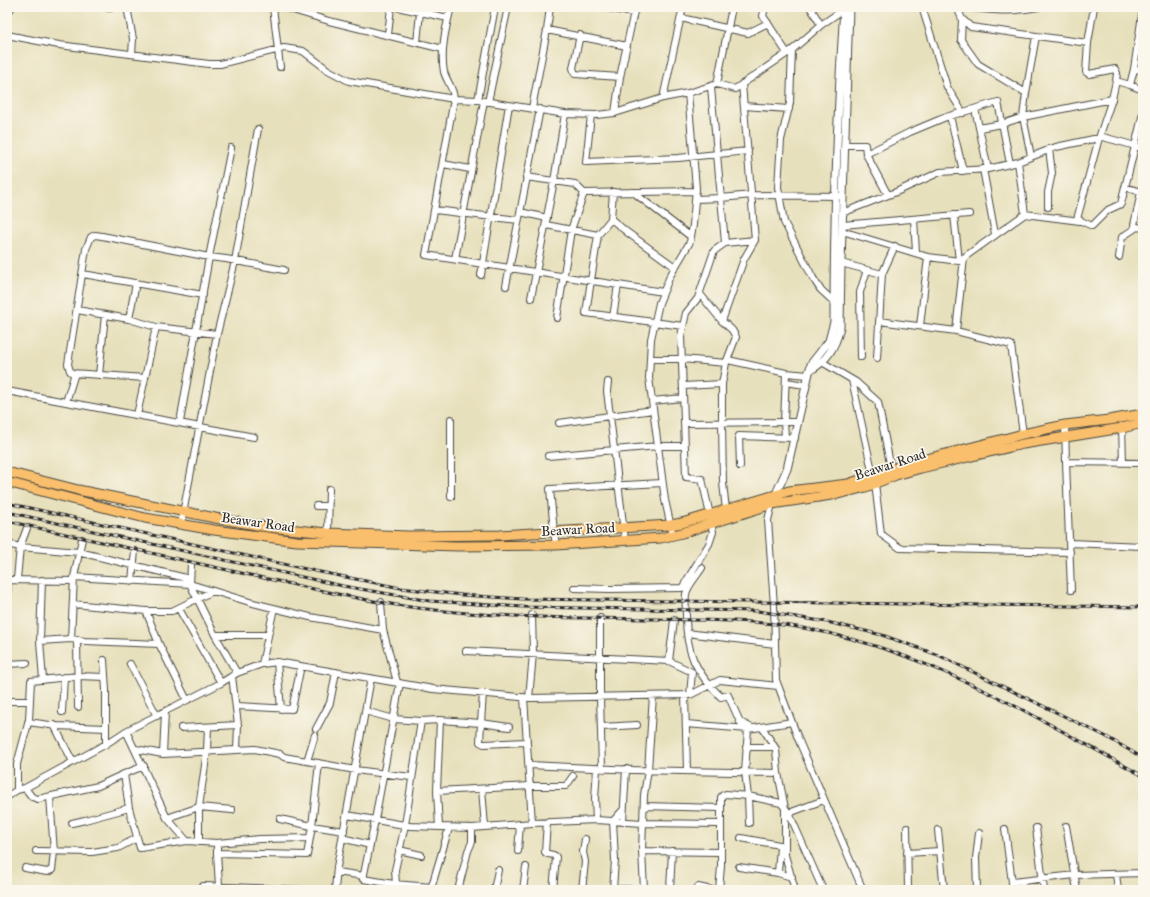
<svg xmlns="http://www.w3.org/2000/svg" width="1150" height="897" viewBox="0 0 1150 897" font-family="'IM FELL Great Primer',serif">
	<rect width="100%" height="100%" fill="#fbf7ec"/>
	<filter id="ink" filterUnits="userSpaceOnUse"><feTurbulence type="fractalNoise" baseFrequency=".025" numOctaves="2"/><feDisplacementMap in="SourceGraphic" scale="8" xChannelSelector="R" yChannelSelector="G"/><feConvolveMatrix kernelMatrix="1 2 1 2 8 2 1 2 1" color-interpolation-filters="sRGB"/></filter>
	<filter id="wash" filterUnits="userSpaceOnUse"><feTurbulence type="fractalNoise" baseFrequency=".012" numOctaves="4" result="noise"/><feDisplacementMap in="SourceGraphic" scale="16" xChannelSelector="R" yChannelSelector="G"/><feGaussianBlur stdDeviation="0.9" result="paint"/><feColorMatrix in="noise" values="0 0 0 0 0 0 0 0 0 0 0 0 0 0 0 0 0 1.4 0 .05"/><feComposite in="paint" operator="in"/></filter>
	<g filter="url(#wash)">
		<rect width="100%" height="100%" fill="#e7e0bc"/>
	</g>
	<g filter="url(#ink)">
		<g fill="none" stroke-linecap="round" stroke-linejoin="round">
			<g stroke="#474641" stroke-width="8">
				<path id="minor" d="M93 7H111
					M127 7 133 39 132 54
					M273 7 280 67
					M283 7 329 21 443 49
					M397 7 448 18
					M451 7C446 27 440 51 444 72 447 82 454 89 454 99L426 255 663 292
					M603 7 633 13
					M765 7 763 16 787 53
					M810 7 821 25
					M922 7 947 87 963 113
					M957 7 962 19 971 27 1088 43
					M962 7C991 10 1009 13 1038 7
					M1094 7 1088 43 1086 72 1089 74 1115 69 1117 73 1116 81 1112 99 1099 138 1077 219 1092 226 1108 210 1121 204 1143 113
					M1143 8 1134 69 1130 85 1143 90
					M7 14 12 7
					M681 18 748 33 768 23
					M962 19 961 40 978 64 1026 93
					M547 30 627 46
					M7 35 59 45 209 64H220L284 48 303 51 328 70 349 81 454 99 478 100 565 114 596 115 615 113 663 98 688 93 717 84 735 89 792 50 821 25 844 9
					M388 35 391 7
					M580 35 573 68 575 74 620 77
					M417 43 420 12
					M792 50 790 103 781 140 778 187 784 222 813 278 820 289 834 302
					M1134 69 1143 70
					M1116 81 1130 85
					M717 84 732 7
					M711 87 725 243
					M663 98 683 7
					M478 100 495 7
					M488 102 508 7
					M744 106 789 109
					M532 108 547 30 550 7
					M975 109 988 169
					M615 113 620 77 635 7
					M591 115 586 162 678 158 748 151
					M950 116 963 171
					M979 128 1002 124 1023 117 1112 99
					M845 145H865L866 154
					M1031 156 1023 117 1026 93 1036 36
					M1018 162 1025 214
					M443 164 470 169
					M983 169 995 234
					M526 177 575 184 584 193 696 191
					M1125 187 1141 192 1134 225 1137 227
					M613 192 611 219 598 235 586 313 683 326
					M633 192 690 236
					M888 195 866 154 910 132 946 117 998 102 1010 164
					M695 199 721 198 752 195 839 196
					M1048 207V192L1052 173 1049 149
					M435 210 518 220
					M520 212 547 218
					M842 213 896 192 940 172 988 169 1018 162 1056 147 1103 137 1143 148
					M954 215 959 261
					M611 219 628 233 675 267
					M914 219 916 252
					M546 225 598 235
					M842 225 969 214
					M842 231 928 257 959 261 1025 214 1080 221
					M1119 257 1122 237 1137 227 1143 228
					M455 259 484 101
					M841 263 882 274
					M83 274 203 295
					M481 275 509 105
					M506 286 540 109
					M700 294 722 321 732 330 736 337 726 363 722 384V422L723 483 726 510
					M531 298 554 181 565 114
					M77 310 129 319 156 327 217 334
					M613 317 618 285
					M557 318 571 230 584 193
					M129 319 136 283
					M722 321 744 259 755 240 742 84
					M879 321 956 331 1011 345 1023 434
					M920 326 928 257
					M956 331 964 258
					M861 357 860 292 867 270
					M877 358 882 274 895 246
					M650 359H682L726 363
					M728 360 786 373 808 375
					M822 362 856 382 878 402 891 469
					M99 375 105 315
					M145 378 72 373 70 371 68 364 86 249 91 237 95 235 102 236 209 257 226 259 284 270
					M852 380 873 475
					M608 382 607 391 625 540
					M786 382 805 385
					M683 386 722 384
					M7 391 254 437
					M652 401 683 398
					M66 402 75 373
					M137 415 156 327
					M451 419V497
					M180 422 209 257 231 148
					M559 423 653 410
					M684 423 798 422
					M1065 425 1066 462 1143 463
					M1122 426 1123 462
					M785 437 784 422 786 373
					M548 456 658 446H685
					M1066 462 1071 590
					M740 466 739 436 795 438
					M875 483 881 534 900 548 1070 552
					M772 504 768 520 774 606 776 680 799 741 863 890
					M316 506H328
					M710 515 702 479 686 477 681 336 686 313 698 298 714 251 725 243 755 240
					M181 524 217 334 235 261 258 129
					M328 533 329 489
					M673 536 665 500 649 378 651 339 659 303 670 276 690 242 693 225 696 188 688 93
					M1070 543 1143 546
					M7 544 20 547 79 552 190 579
					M556 545 554 532 550 489 662 483
					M191 565 190 584 215 635 237 673
					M702 568C697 576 688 585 686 594 685 601 686 609 686 616 686 652 695 672 721 697L728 695 740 722 752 728
					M74 577 190 584 253 603 310 617 383 630
					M17 579 20 547 27 528
					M7 580 74 581
					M42 580 40 641 43 680
					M132 581 135 551
					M574 588 609 589 682 588 709 544 713 532 711 524
					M7 600 8 580
					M381 602 383 630 397 682
					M73 604 146 611 159 644 187 700
					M179 609 221 683
					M146 611H172L213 591
					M600 618V697L602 768
					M674 620 669 661 692 672 690 695
					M687 633 775 644
					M215 635H268
					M71 639 74 577 82 539
					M77 640 78 707
					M40 641 71 639 85 641 159 644
					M466 651 669 661
					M104 660 106 690V744
					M277 662 281 709
					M7 664 27 663
					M130 664 157 716
					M262 664 274 608
					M232 676 238 725 237 750
					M400 683 375 820 363 879 394 884 431 887
					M685 695 687 770
					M524 697 532 823
					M529 698 533 654 532 615
					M7 701H30
					M236 706 292 709 301 666
					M365 711 394 719 421 721 440 720 481 723 483 693
					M62 712 64 677
					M28 722 57 726 106 728
					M686 724 748 729 792 722
					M54 725 73 762
					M509 727 481 723 480 742 484 744 527 742
					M601 727 637 725
					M762 727 776 749 778 773 785 808V855L795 890
					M181 728 238 725
					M316 729 330 703 336 672
					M748 729 745 772 748 796 749 823
					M126 731 167 818 187 841
					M746 747H774
					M136 749 163 754 255 749 280 754 284 757 307 761 355 770 411 777
					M163 754 165 712
					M307 761 315 735
					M529 765 634 770 778 773
					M124 774 129 808 140 848 187 841 217 843V853L307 855 312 826 319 763
					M25 788 32 797 38 799 98 786 124 774 144 766
					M482 789 485 827
					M17 790V764L29 720 31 681 78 676 105 677
					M437 791 530 786H566L573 776
					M7 797 17 790 25 788 51 774 106 744 126 731 221 683 237 673 262 664 277 662 433 689 531 698 690 695 720 680 778 686
					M644 806 720 808
					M789 813 824 800
					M347 815 410 826 472 828 532 823 596 820 643 823 720 824
					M167 818 199 807 232 810
					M280 819 312 826 344 831
					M596 820 595 798 597 768
					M547 822 545 852C548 856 554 853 556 857L553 890
					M623 822 626 769
					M72 823 85 820 129 808
					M1066 826 1077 890
					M439 827 437 791 440 720
					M907 828 908 890
					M1036 828 1044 890
					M1005 829 1013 890
					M938 830 944 890
					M342 838 370 845
					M741 838 785 846
					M199 842V807L207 751 208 727
					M217 843 260 839 310 838
					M399 850 421 855
					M36 851 92 852 118 848 137 838
					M518 851 520 824
					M642 851 721 852
					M217 853 219 886
					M907 853 940 851
					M739 867 778 873 792 877
					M25 868 47 872 52 870 54 852 50 797
					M337 872 364 876
					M778 873 780 846
					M1116 874 1118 890
					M1013 882 1075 875 1143 873
					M396 884 395 870 405 825 421 721
					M698 887 712 890
					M431 889 449 828
					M613 889 615 860 613 821 623 810
					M644 889 642 851 644 795 648 770 653 696
					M201 890 203 886 304 890
					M335 890 337 867 371 678
					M458 890 468 851 472 842V828
					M494 890 498 870
					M523 890 526 867
					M582 890 585 862 583 852 585 839
					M612 890 613 889 655 890
					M670 890 672 851
					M719 890 721 866V797L723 795 726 794 748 796 781 803 789 813 823 890
					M977 890 976 858 979 833"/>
			</g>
			<g stroke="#474641" stroke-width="9">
				<path id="tertiary" d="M809 371C826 362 836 346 840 327L841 263 849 7
					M774 498 787 469 811 364 829 341 834 322C834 217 837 112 844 7"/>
			</g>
			<g stroke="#474641" stroke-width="11">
				<path id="primary" d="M7 472 78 490 215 518 267 527 328 533 408 536 500 535 670 525 682 523 789 491 848 484 907 464 1023 434 1065 425 1109 420 1143 414
					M7 482 145 518 214 530 297 541 457 546 556 545 661 538 682 533 772 504 838 494 866 487 896 475 921 468 1023 444 1122 428 1143 423"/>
			</g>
			<use href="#minor" stroke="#fff" stroke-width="6"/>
			<use href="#tertiary" stroke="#fff" stroke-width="7"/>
			<use href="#primary" stroke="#f9bf6c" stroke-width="9"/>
			<g stroke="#2b2b2b" stroke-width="3">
				<path id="rail" d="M7 503 315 571 401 588 462 595 523 599 1143 607
					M7 512 343 586 430 601 523 607 758 611 827 622 882 635 938 655 1105 736 1143 758
					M7 521C88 539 169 557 250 575 306 587 362 601 418 608 497 618 576 618 655 619 699 620 747 620 791 626 919 645 1032 715 1143 776"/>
			</g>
			<use href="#rail" stroke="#fbf7ec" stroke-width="1.5" stroke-dasharray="4.5" stroke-linecap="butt"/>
		</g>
	</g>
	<g text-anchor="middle" stroke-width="3.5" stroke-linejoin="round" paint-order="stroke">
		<g font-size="14" fill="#2b2b2b" stroke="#fbf7ec">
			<text transform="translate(890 464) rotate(-18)" y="5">Beawar Road</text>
			<text transform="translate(258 522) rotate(8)" y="5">Beawar Road</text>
			<text transform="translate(578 529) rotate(-3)" y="5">Beawar Road</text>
		</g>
	</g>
	<rect width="1150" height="897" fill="none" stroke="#fbf7ec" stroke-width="24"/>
</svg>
